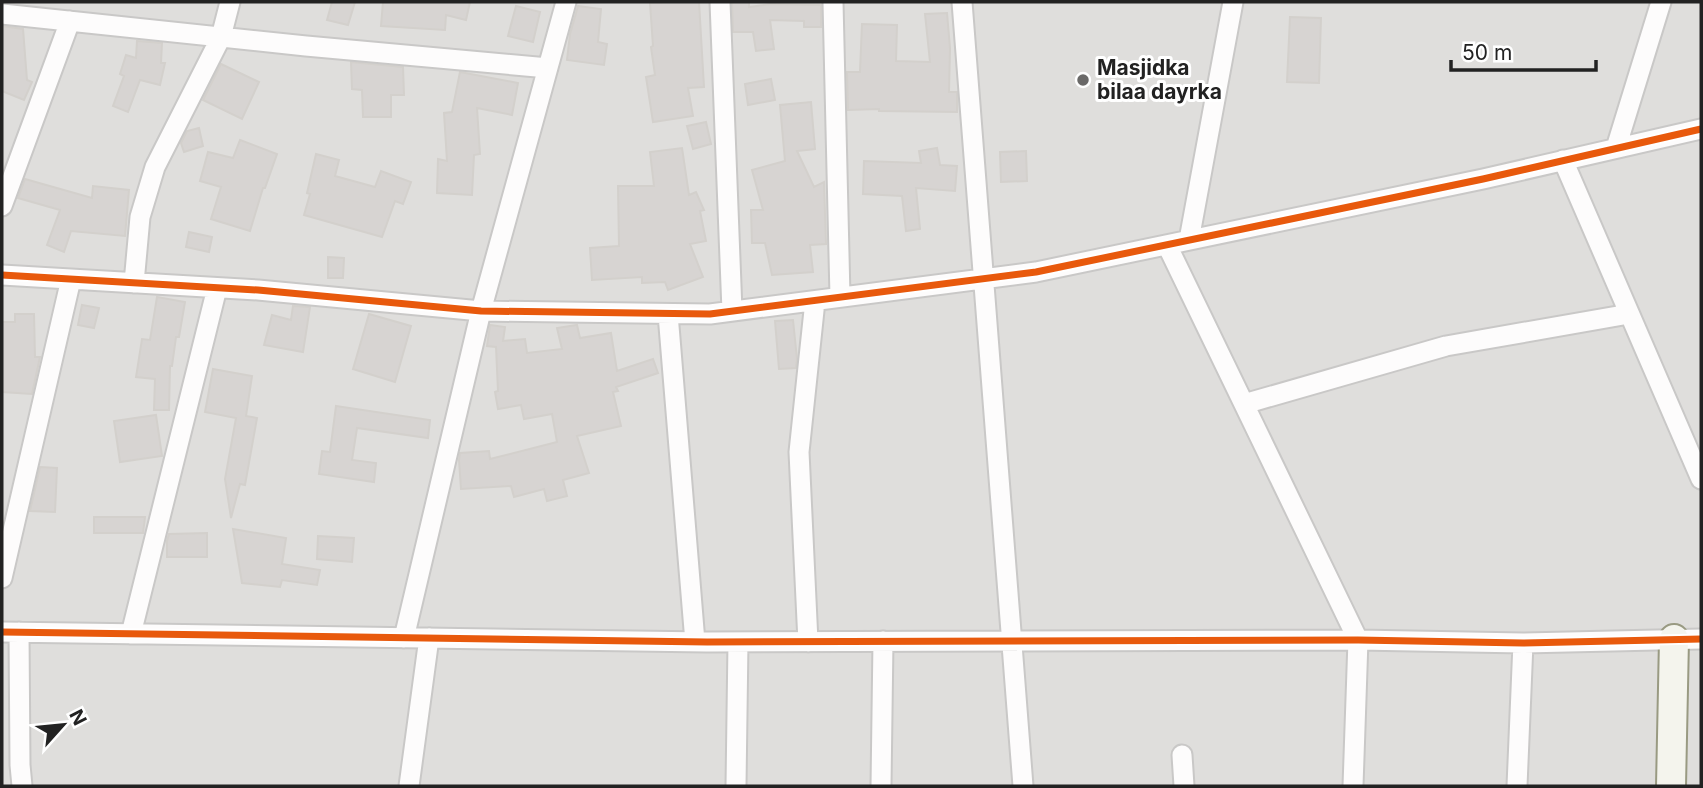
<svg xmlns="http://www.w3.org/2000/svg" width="1703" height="788" viewBox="0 0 1703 788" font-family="Inter,sans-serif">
	<rect width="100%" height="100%" fill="#f0eeeb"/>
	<path fill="#dfdedc" d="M2 2H1701V786H2Z"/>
	<path fill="#d7d4d2" stroke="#d3d0cc" stroke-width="2" d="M332 2H355L348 25 327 20Z
		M383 2H470L466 20 446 15 445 30 381 26Z
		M666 2H699L704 87 688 88 693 116 653 122 646 77 655 75 651 47 653 46 650 3Z
		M732 2H749V7L771 4 821 5V27H804V21L770 20 774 49 756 51 753 32H733Z
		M516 6 540 12 533 42 508 36Z
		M578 6 601 9 598 42 607 44 604 65 567 60 570 34Z
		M947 13 950 48 949 92H957V112L879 111V109L848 110 847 72H860L862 24 897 25 896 61 930 62 925 14Z
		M1290 17 1321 18 1319 83 1287 82Z
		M2 26 23 29 27 80 32 82 24 100 2 91Z
		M137 41 162 43 161 63H165L160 85 140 80 128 112 113 106 124 76 120 74 126 55 136 58Z
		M351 62 403 67 404 95H391V117H363L362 90 352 89Z
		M221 64 259 82 242 119 203 100Z
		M460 72 518 83 512 115 477 108 480 154 474 155 472 195 437 193 438 159 447 161 444 113 452 112Z
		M771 79 775 100 748 105 745 84Z
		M811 102 815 149 797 151 814 187 824 182 826 244 810 245 813 272 772 275 765 243H752L751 210H763L752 170 785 161 780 105Z
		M706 122 711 144 693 149 687 126Z
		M199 128 203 146 184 152 181 143 187 131Z
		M240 140 277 154 265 188H263L250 231 211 219 221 187 200 181 208 152 233 158Z
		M682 148 689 195 696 192 704 210 700 211 706 241 690 244 703 277 668 290 665 282 642 283V277L592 280 590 248 619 246 618 186H654L650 152Z
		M937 148 940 165 957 166 955 191 916 188 920 229 906 231 902 196 863 194 864 161 921 163 919 151Z
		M1026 151 1027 181 1001 182 1000 152Z
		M316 154 339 160 335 176 375 187 381 171 411 182 403 204 395 201 382 237 304 215 310 194 307 193Z
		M25 179 92 198 93 186 129 190 125 236 71 231 64 252 47 245 60 210 18 198Z
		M189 232 212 237 209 252 186 247Z
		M328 257 344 258 343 278H328Z
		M157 297 185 302 179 337H176L172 366H170L169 410H154L155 379 136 377 142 339 150 340Z
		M82 305 99 308 94 328 78 325Z
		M293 306 310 307 303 352 264 345 272 315 291 320Z
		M15 314H34L35 357H40L32 394 2 392V322H15Z
		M369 314 411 326 395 382 353 369Z
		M793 320 797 359 796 368 779 369 775 321Z
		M490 325 505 327 503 341 525 339 527 353 562 349 557 328 577 325 580 338 611 333 617 371 653 359 658 373 616 387 618 391 613 392 621 426 577 436 589 473 563 480 567 496 547 501 544 489 514 497 511 486 461 489 459 460 460 453 489 451 490 459 557 442 552 414 524 419 521 405 498 409 495 392 498 391 496 347 487 346Z
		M213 369 252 376 246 416 257 418 245 485 240 484 231 518 225 479 236 418 205 412Z
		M336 406 430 420 428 438 357 428 352 460 376 463 374 482 319 474 322 451 330 452Z
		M156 415 162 456 120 462 114 421Z
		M40 467 57 468 55 512 30 511Z
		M94 517H145L143 533H94Z
		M233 529 286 538 282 564 320 570 317 585 282 580 280 587 242 583Z
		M207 533V557H167V541L169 534Z
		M318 536 354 538 352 562 317 559Z"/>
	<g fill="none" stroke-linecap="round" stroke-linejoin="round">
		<g stroke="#c9c8c7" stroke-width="23">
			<path id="street" d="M720 2 732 311
				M833 2 840 297
				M962 2 1023 786
				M2 14 306 46 548 68
				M1616 148 1661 2
				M1563 160 1701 479
				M2 206 70 21
				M1189 240 1233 2
				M1167 245 1358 640 1353 786
				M2 275 258 290 481 311 710 314 1036 272 1483 179 1701 129
				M134 283 140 217 155 167 221 37 230 2
				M668 314 695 642
				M1244 404 1446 346 1629 314
				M2 578 71 279
				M2 632 707 642 1358 640 1523 643 1701 639
				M19 632 20 765 22 786
				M131 634 217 288
				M404 638 481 311 566 2
				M808 642 799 452 815 301
				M1182 755 1184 786
				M409 786 429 638
				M736 786 738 642
				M881 786 883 641
				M1517 786 1523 643"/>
		</g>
		<g stroke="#999a82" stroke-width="32">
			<path id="secondary" d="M1671 786 1674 639"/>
		</g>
		<use href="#street" stroke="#fdfcfc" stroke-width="19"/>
		<use href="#secondary" stroke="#f4f4ed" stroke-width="28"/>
		<g stroke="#fff" stroke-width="11">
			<path id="cycleway" d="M2 275 258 290 481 311 710 314 1036 272 1483 179 1701 129
				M2 632 707 642 1358 640 1523 643 1701 639"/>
		</g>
		<use href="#cycleway" stroke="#e8590c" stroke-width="7"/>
	</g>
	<circle fill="#6a6968" stroke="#fff" stroke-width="2.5" cx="1083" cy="80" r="7"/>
	<g text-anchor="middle" stroke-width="6" stroke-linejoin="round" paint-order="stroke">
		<g font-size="21" font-weight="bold" fill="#222" stroke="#fff" text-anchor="start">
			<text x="1097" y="75">Masjidka<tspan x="1097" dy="24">bilaa dayrka</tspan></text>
		</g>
	</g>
	<rect width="1703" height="788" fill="none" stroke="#222222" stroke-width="7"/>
	<g transform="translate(63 725) rotate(63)" stroke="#ffffff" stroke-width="5" paint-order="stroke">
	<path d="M0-5L12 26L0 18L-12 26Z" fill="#222222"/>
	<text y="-10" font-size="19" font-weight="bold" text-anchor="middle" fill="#222222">N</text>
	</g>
	<path d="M1451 60v10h145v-10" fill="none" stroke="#222222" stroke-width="3.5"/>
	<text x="1462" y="60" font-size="21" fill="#222222" stroke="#ffffff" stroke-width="5" paint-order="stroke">50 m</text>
</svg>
